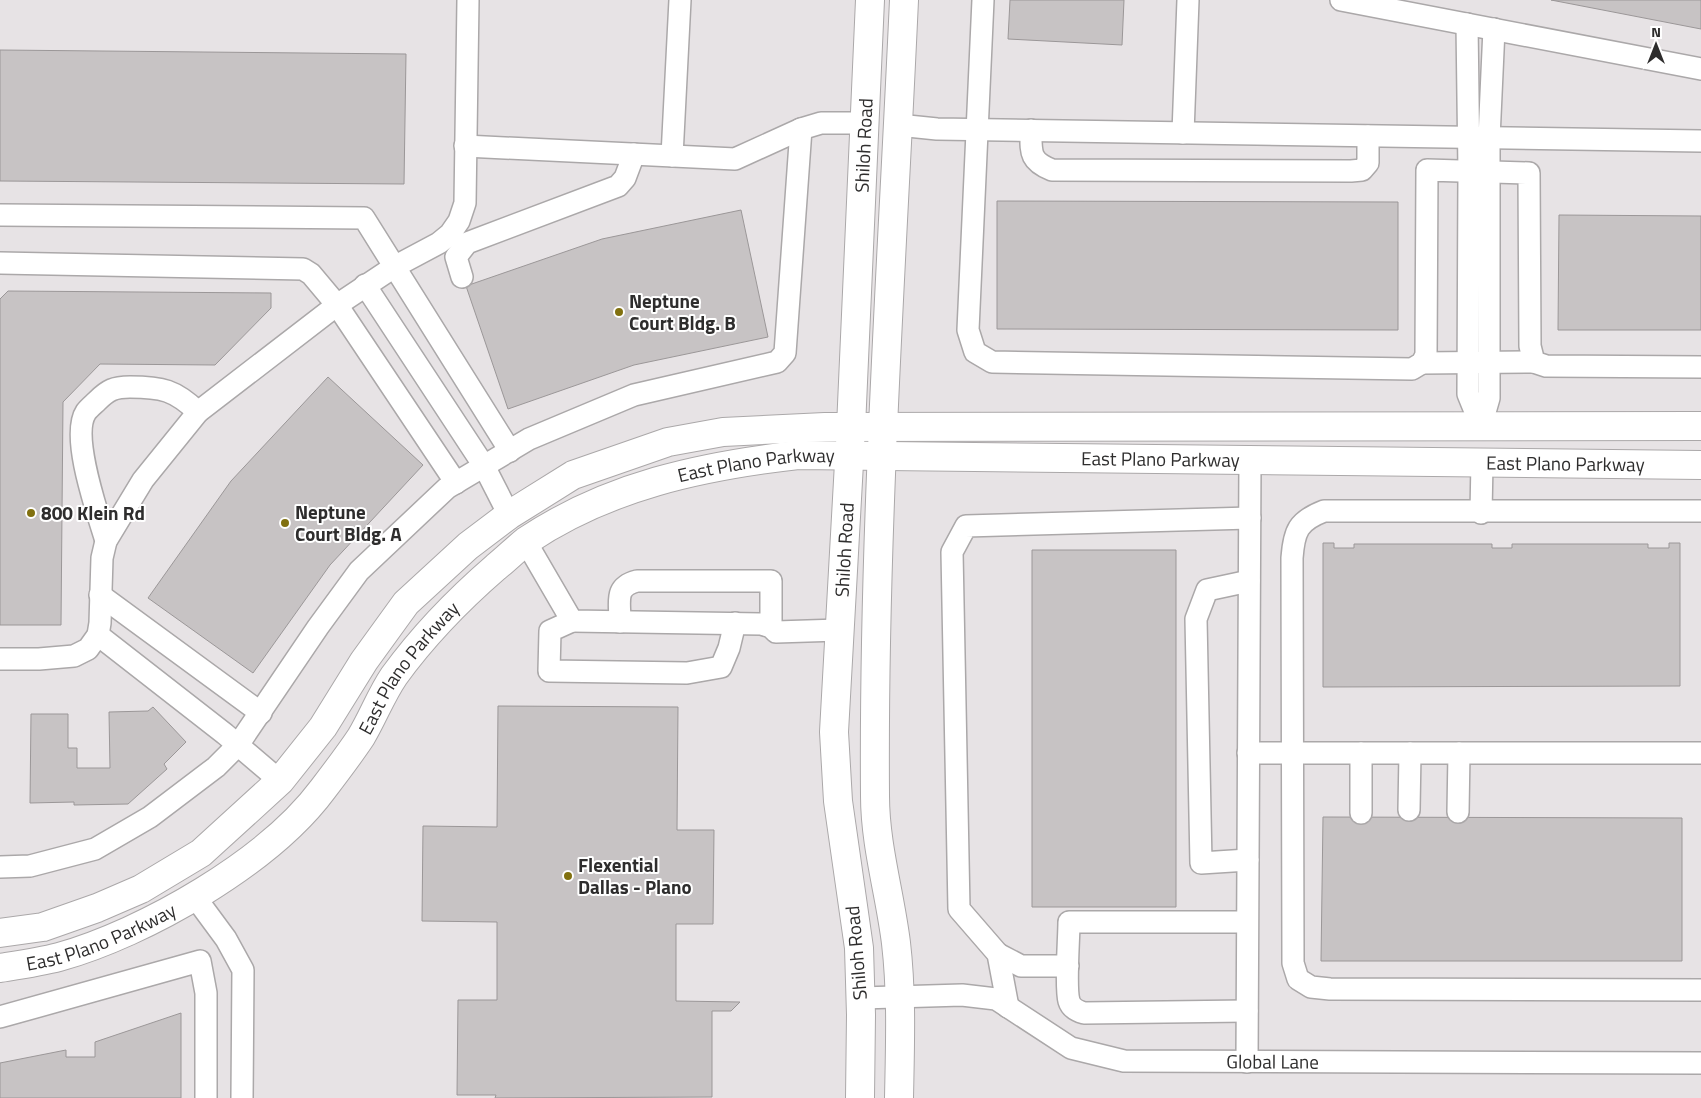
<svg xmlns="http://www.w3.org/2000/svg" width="1701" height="1098" viewBox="0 0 1701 1098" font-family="'Titillium Web',sans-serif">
	<rect width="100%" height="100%" fill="#e7e3e5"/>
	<path fill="#c7c3c4" stroke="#9b9798" d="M1010 0H1124L1122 45 1008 39Z
		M1551 0H1701V29Z
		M0 50 406 54 404 184 0 181Z
		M997 201 1398 202V330L997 329Z
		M741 210 768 337 634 365 508 409 466 286 602 239Z
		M1559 215 1701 216V330H1558Z
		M8 291 271 293V308L215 365 100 364 63 402 61 625H0V299Z
		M328 377 423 465 330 565 253 673 148 598 231 481Z
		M1323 543H1334V548H1354V544H1492V548H1512V544H1648V548H1669V543H1680V686L1323 687Z
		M1032 550H1176V907H1032Z
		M498 706 678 707 677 830H714L713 924H676V1001L740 1002 731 1011H712V1097L495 1098 496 1095H457L458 1000H497V922L422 921 423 826 497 827Z
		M153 707 186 742 164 764 167 769 128 804 74 805V802L30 803 31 714H68V748H77V768H110L109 712 148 711Z
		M1323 817 1682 818V961H1321Z
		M181 1013V1098H0V1063L66 1050V1057H95V1042Z"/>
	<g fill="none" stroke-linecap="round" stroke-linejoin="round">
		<g stroke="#aba8a9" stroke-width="24">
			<g id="minor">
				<path d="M983 0 968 330 975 352 992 362 1412 369 1422 363 1426 355 1427 170 1529 173 1530 346 1534 362 1546 366 1701 367"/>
				<path d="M1341 0 1701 69"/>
				<path d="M1467 24 1469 171 1468 394 1481 426"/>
				<path d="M898 125 937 129 1701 141"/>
				<path d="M1031 130C1031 152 1029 161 1052 170L1351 171 1362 170 1368 163V136"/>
				<path d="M1183 133 1188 0"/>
				<path d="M465 146 735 159 801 129"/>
				<path d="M672 156 680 0"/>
				<path d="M0 215 364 218 510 451"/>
				<path d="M0 263 303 269 311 274 337 305 456 483"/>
				<path d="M462 277 456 257 467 243 618 186 625 178 634 154"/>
				<path d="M365 285 484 466 529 439 634 395 777 362 785 353 801 129 821 123H863"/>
				<path d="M1422 363 1534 362"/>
				<path d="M1481 426 1489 398V138L1494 29"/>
				<path d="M1701 511H1324C1298 521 1294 531 1292 558L1293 963 1298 979 1311 987 1330 989 1701 990"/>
				<path d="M1481 513 1482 462"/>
				<path d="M106 541C98 514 70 436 86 412 89 408 94 404 97 401 108 390 114 387 130 387 162 387 175 390 198 412"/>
				<path d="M526 542 572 621 761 624 771 627 776 632 839 630"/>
				<path d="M100 595 261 713"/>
				<path d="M572 621 550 631 549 671 687 673 721 667 729 648 735 623"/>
				<path d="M620 622C620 601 614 587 637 581H771V627"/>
				<path d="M98 635 225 734 280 781"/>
				<path d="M0 659H39L74 656 88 649 98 635 100 623 102 558 106 541 143 480 198 412 337 305 394 267 439 243 450 234 459 221 465 203 468 0"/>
				<path d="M1248 753H1701"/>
				<path d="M1361 753V813"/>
				<path d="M1409 810 1410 753"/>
				<path d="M1458 812 1459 753"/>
				<path d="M1248 860 1201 863 1196 619 1207 590 1249 581"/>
				<path d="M0 867 30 866 95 849 150 817 216 767 238 745 318 627 359 571 447 488 484 466 509 515"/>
				<path d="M195 897 226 939 243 970 242 1098"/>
				<path d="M998 954 1021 966H1068"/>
				<path id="s1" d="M861 998 962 995 996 999 1071 1048 1124 1061 1701 1063"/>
				<path d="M1008 1007 998 954 959 909 952 552 966 526 1250 518"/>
				<path d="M1247 1011 1084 1013C1077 1011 1071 1008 1069 1001 1065 987 1069 939 1069 922H1247"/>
				<path d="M0 1017 200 961 206 993V1098"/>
				<path d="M1247 1062 1250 460"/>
			</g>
		</g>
		<g stroke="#aba8a9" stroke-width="30">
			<g id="major">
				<path d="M0 933 43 927 97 908 141 889 201 853 280 781 323 727 364 661 406 603 468 546 509 515 573 475 668 442 723 432 825 427 1701 426"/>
				<path id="s2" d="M0 968C19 965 40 962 59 957 145 933 269 862 323 789 336 772 349 755 361 737 373 717 381 695 394 676 423 636 459 599 496 567 506 559 516 549 526 541 608 486 701 466 798 455L1701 465"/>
				<path id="s3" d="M860 1098 861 1015 859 948 838 801 834 732 851 427 870 0"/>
				<path d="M899 1098C900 1047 902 994 896 943 890 894 875 845 875 796 873 530 892 265 904 0"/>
			</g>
		</g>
		<use href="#minor" stroke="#fff" stroke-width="21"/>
		<use href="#major" stroke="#fff" stroke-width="28"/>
	</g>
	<g fill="#81700f" stroke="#fff" stroke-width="2">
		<circle cx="619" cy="312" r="5"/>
		<circle cx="31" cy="513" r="5"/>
		<circle cx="285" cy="523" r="5"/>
		<circle cx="568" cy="876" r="5"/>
	</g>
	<g text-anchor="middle" stroke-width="4" stroke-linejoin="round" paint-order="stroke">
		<g font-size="19" fill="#2e2d2d" stroke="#fff">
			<text dy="7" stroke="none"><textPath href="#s3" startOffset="955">Shiloh Road</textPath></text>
			<text dy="7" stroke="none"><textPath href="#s2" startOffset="1351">East Plano Parkway</textPath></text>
			<text dy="7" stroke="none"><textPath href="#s2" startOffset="1756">East Plano Parkway</textPath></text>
			<text dy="7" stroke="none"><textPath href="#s2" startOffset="946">East Plano Parkway</textPath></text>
			<text dy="7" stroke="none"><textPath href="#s3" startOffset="550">Shiloh Road</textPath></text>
			<text dy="7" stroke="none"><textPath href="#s2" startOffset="526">East Plano Parkway</textPath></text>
			<text dy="7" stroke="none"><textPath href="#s2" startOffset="106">East Plano Parkway</textPath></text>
			<text transform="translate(856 953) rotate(-95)" y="7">Shiloh Road</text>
			<text dy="7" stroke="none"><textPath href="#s1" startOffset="428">Global Lane</textPath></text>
		</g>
		<g font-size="19" font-weight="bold" fill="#2e2d2d" stroke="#fff" text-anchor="start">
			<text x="629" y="308">Neptune<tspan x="629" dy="22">Court Bldg. B</tspan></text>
			<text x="295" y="519">Neptune<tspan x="295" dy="22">Court Bldg. A</tspan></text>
			<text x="41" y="520">800 Klein Rd</text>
			<text x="578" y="872">Flexential<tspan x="578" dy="22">Dallas - Plano</tspan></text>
		</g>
	</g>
	<g transform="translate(1656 45)" stroke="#ffffff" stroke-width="4" paint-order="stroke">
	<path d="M0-4L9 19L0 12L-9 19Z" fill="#2e2d2d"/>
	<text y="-8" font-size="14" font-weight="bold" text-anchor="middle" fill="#2e2d2d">N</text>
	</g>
</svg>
